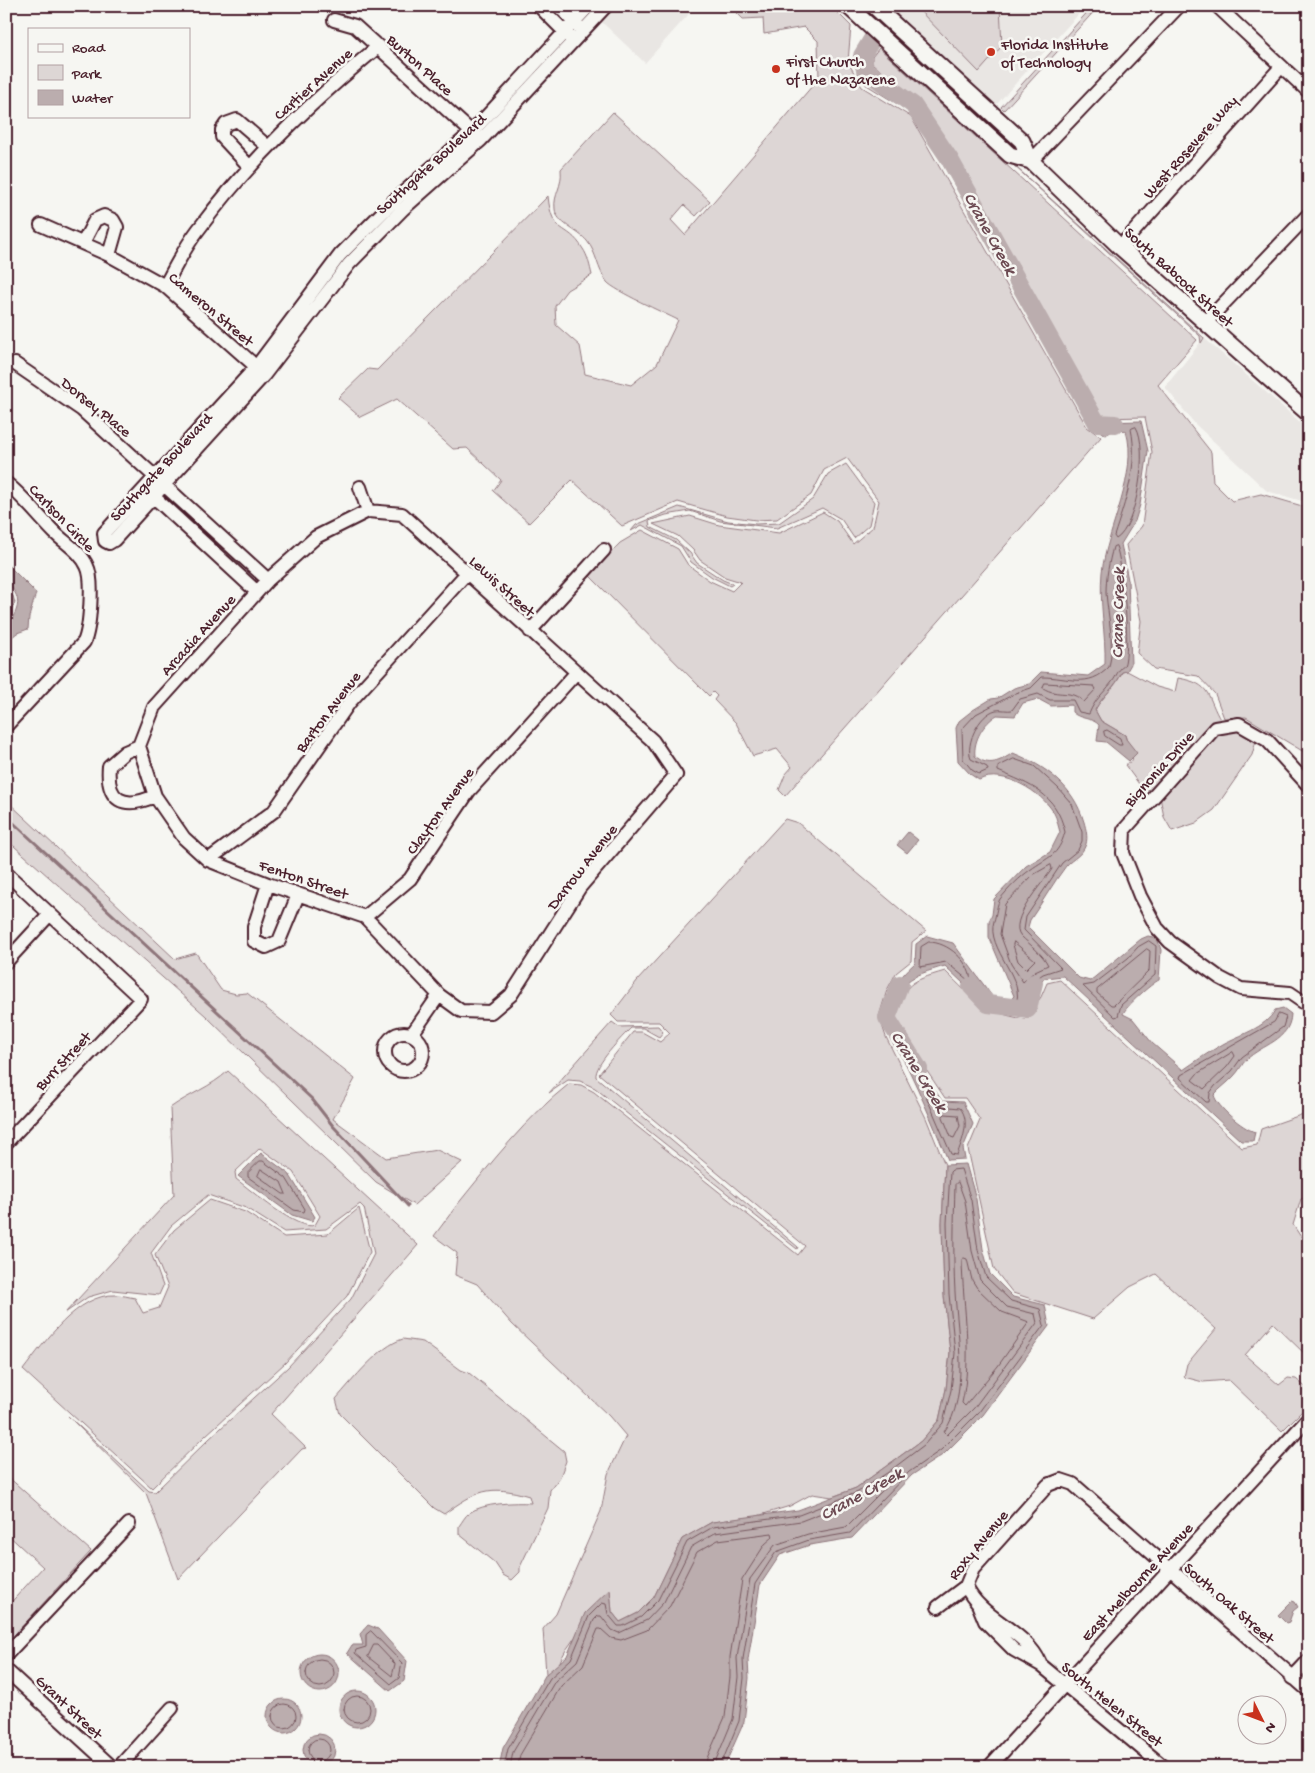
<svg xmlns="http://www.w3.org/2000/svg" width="1315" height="1773" viewBox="0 0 1315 1773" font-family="'Gochi Hand',sans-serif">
	<rect width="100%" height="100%" fill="#f6f6f2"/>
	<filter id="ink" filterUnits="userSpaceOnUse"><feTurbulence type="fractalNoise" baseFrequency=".02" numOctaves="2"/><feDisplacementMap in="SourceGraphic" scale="10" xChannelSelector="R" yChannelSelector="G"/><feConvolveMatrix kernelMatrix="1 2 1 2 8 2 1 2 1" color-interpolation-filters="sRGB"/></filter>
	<g filter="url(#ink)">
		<path fill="#e9e6e3" d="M550 6H696L645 63 587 8 571 26Z
			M888 6H1086L996 105Z
			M1204 338 1309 430V503L1267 491 1195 424 1165 387Z"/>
		<path fill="#ddd6d5" stroke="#947a80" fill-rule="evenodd" d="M730 6H831L851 26 848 62 862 87 911 117 1087 427 1101 437 785 796 779 790 785 775 792 767 777 749 753 756 736 723 714 700 717 696 713 692 709 696 589 575 620 543 642 530 678 549 688 565 710 581 732 591 741 582 725 577 700 560 693 550 678 536 653 524 690 516 719 525 779 533 823 512 837 521 853 544 873 527 879 501 847 458 824 470 811 495 777 519 756 520 727 516 678 502 622 526 572 480 529 523 493 491 501 480 467 448 453 449 397 399 360 417 338 398 368 369 377 370 548 196C552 237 567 222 583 249 588 256 590 267 592 275L567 290 555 306 556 325 580 346 585 374 631 385 657 364 678 320C664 313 615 291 607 282 597 269 597 253 587 241 579 231 556 223 555 209 553 194 563 187 561 169L613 112 710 201 696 216 684 205 671 220 685 235 819 78 818 41 804 27 764 34 763 18 743 19Z
			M915 6H1000L1002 46 979 72Z
			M1093 6H1099L1004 110 1001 107Z
			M874 38 1204 338 1201 343 1200 336 882 45 877 44 868 56V66L914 106 954 164 1095 417 1089 422 915 115 865 84 853 62Z
			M879 48 1197 340 1158 385 1211 452 1213 482 1232 501 1261 494 1309 508V755L1246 717 1224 718 1215 694 1198 676 1154 669 1137 653 1141 621 1126 545 1142 526 1152 452 1145 417 1103 418 1097 414 958 162 918 104 872 63V57Z
			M846 464 874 502 869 525 854 538 841 519 822 508 777 528 720 521 690 511 666 515 649 521 650 527 676 540 690 553 697 563 723 580 733 584 730 586 712 577 691 562 681 546 642 525 631 531 636 525 679 507 728 521 756 524 779 523 813 499 828 474Z
			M1127 671 1157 687 1175 692 1178 678C1213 684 1206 696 1221 721L1259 730 1252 755 1214 810 1196 823 1172 831 1164 817 1160 797 1139 784 1125 765 1133 760 1125 735 1101 721 1095 710C1103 695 1116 688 1122 672Z
			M6 800 175 959 196 953 221 990 236 994 247 993 355 1079 333 1119 386 1158 437 1150 462 1162 414 1205 376 1182 206 1016 6 839Z
			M785 819 798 823 926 931 912 942 911 961 896 973 887 990 879 1016 886 1037 926 1118 945 1165 942 1223 944 1295 950 1352 946 1389 939 1420 921 1441 856 1488 832 1497 812 1494 790 1506 754 1517 712 1522 682 1539 654 1597 638 1613 620 1622 612 1612 610 1590C594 1610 580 1630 566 1650 560 1659 558 1669 552 1678L546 1674 543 1629 556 1614 601 1511 608 1474 626 1436 609 1416 512 1324 477 1284 455 1275 457 1253 434 1236C442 1226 449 1215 457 1205 491 1163 527 1117 569 1084L581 1085 594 1092 798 1255 805 1246 599 1074 633 1032H642L660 1042 670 1033 659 1022H618L611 1015 637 981Z
			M945 971C975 1000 982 1012 1025 1019L1041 997 1047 983 1060 980 1242 1148 1257 1145 1261 1129 1309 1112V1196L1301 1199 1293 1225 1309 1249V1358L1273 1323 1245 1355 1279 1385 1288 1378 1296 1379 1309 1390V1404L1282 1431 1229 1380 1203 1382 1184 1377 1187 1364 1216 1329 1156 1274 1130 1287 1093 1319 1013 1293 994 1269 968 1149 980 1120 965 1098H945L892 1019C907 982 908 982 945 971Z
			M612 1022 619 1027 658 1026 663 1032 659 1037 643 1028H631C622 1037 594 1065 596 1077L798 1247 797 1249 595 1088 580 1081 568 1080 549 1093Z
			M228 1071 418 1245 271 1414 306 1448 302 1449 178 1579 146 1493 68 1416 149 1491 155 1492 209 1439 288 1367 351 1299 374 1254 364 1208 360 1204 326 1229 284 1232 246 1208 208 1195 171 1226 151 1253 163 1286 159 1295 113 1290 88 1297 65 1313 174 1195 170 1108C189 1094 211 1087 228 1071ZM260 1148 293 1172 320 1216 315 1225C298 1232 251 1190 236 1179L235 1172Z
			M210 1200 245 1212 284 1237 328 1234 359 1208 370 1252 347 1296 285 1363 205 1436 152 1488 23 1370C44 1343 78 1293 116 1295 122 1295 129 1297 135 1298L143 1313 159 1308 168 1287 155 1255 174 1230Z
			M403 1339 423 1342 461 1370 469 1373 564 1451 566 1461 560 1477 550 1490 548 1508 520 1567V1572L512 1580 503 1575 495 1563 459 1534V1526C462 1522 465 1516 469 1513 483 1503 515 1502 531 1503L529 1496C489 1484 476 1491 444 1514L434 1508 340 1414 336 1399C353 1380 379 1346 403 1339Z
			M6 1475 91 1551 6 1644V1608L43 1567 6 1533Z"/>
		<path fill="#bbadae" stroke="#8e747a" d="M1095 417 1103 422 1141 421 1148 451 1140 505 1135 521 1121 544 1128 580 1131 664 1127 671 1122 672C1115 688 1103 695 1095 710L1101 721 1125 735 1126 739 1137 753 1129 761 1106 742 1097 741 1099 725C1092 717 1080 720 1072 712V705L1051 706 1038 699 1023 703 1015 716 997 715C984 723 973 740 975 756 989 768 1000 761 1013 753 1046 766 1074 787 1084 822 1086 829 1088 837 1086 844 1082 856 1073 858 1066 866 1053 883 1042 903 1030 920L1028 927 1079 978 1090 981 1141 939 1148 936 1157 938 1161 950 1159 980C1152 983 1125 1007 1123 1014L1133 1019 1152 1043 1183 1070C1196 1061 1209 1052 1223 1044 1239 1035 1266 1028 1275 1010L1283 1008 1291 1014C1290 1041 1262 1044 1246 1060 1242 1064 1239 1071 1234 1076 1228 1083 1220 1088 1214 1095 1217 1107 1242 1128 1255 1132L1253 1141H1241L1063 976 1045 978 1036 984 1034 997 1022 1014 1001 1011 982 1001 945 966C910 976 898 981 887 1018L942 1101 963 1102 973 1124 963 1148 965 1159 948 1160C932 1122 917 1084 897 1047 892 1039 883 1025 884 1015 887 994 899 977 915 963L916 944 927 936 953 943 1000 1007 1005 1006 1014 996 989 937V921L992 915 994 899 1026 866 1050 852 1060 832C1058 826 1057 818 1054 813 1042 792 1003 768 979 780L970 774 958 761 956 728 959 721 973 710 991 699 998 698 1014 688 1029 684 1041 672 1088 676 1105 664C1106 634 1099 603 1102 572 1107 529 1139 473 1126 431L1117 429 1105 435 1090 424 1089 422Z
			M6 563 36 593 29 617 28 629 17 633 6 642V626C20 610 23 597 6 582Z
			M6 588 13 596 15 603 6 618Z
			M908 832 918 840 907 853 897 845Z
			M261 1153 289 1174 315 1217 312 1221 292 1215 238 1176Z
			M966 1164 976 1199 983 1249 990 1274 1013 1297 1045 1305 1049 1326 983 1415 944 1454 912 1475 852 1538 810 1545 780 1555 760 1585 748 1660 749 1678 744 1722 724 1767H499L503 1748 546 1674 567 1656 585 1613 610 1589 612 1612 620 1622 638 1613 654 1597 682 1539 712 1522 798 1510 856 1488 921 1441 939 1420 946 1389 950 1352 944 1295 942 1223 945 1165Z
			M1292 1601 1295 1602 1298 1607 1293 1611 1289 1622 1286 1623 1278 1615Z
			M368 1625 378 1629 407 1661 404 1681 390 1691 347 1653 352 1645H363L360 1634Z
			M301 1673a19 19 0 1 1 38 0a19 19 0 1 1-38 0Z
			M339 1709a18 18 0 1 1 36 0a18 18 0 1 1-36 0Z
			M267 1716a17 17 0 1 1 34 0a17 17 0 1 1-34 0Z
			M303 1750a16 16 0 1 1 32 0a16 16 0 1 1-32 0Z"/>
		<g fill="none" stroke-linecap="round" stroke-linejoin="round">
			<path stroke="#77585f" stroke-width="1" d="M1136 427C1149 447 1137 527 1116 539L1114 536C1125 502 1139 465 1131 429Z
				M1116 546C1123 563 1131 650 1124 666 1117 670 1117 676 1112 682 1102 695 1095 699 1089 714L1079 712 1073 700H1050L1038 694 1020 699 1012 710C1008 711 1001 709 996 710 979 714 965 744 971 759L987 767 988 770 979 774 972 770 963 759 962 729 976 714 1016 693 1031 688 1042 677C1069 677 1088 689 1109 667 1115 644 1108 617 1106 593 1106 577 1109 562 1113 547Z
				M1045 683 1094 686 1096 689 1084 702C1070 688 1059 698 1043 688Z
				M1104 731 1107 730 1120 738 1122 745H1119L1105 736Z
				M1014 759 1034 766 1058 788 1072 804 1082 832V841L1078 850 1062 863 1026 917 1024 930 1061 968 1043 974 1033 981 1030 995 1019 1008 1015 1006C1028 980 985 949 994 921 996 915 997 904 1000 899 1008 889 1020 877 1030 870 1049 856 1058 857 1065 832 1056 793 1031 785 998 771V767Z
				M1051 865 1052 869C1043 883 1007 921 1021 936 1030 945 1043 954 1048 965L1035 971 1023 982 1011 964 1000 934 1005 904 1033 875Z
				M1149 941 1156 946 1155 975 1121 1005 1118 1016 1115 1017 1083 986 1094 984 1128 958 1138 947Z
				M929 942C948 942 969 961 971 980H968L946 962 920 967 921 947Z
				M1014 942 1035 960 1026 969 1018 961 1013 945Z
				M1147 949 1150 951 1149 971 1114 1005H1111L1097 993V990Z
				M1279 1014 1286 1017 1283 1027 1242 1057 1232 1071 1215 1086 1210 1093 1209 1102H1206L1180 1078 1181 1075 1274 1022Z
				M1233 1052 1235 1056 1227 1067 1204 1089 1192 1080 1197 1074Z
				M928 1093 939 1106 960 1108C971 1121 962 1141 957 1155L951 1154 926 1096Z
				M945 1114 958 1115 960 1126 954 1138 951 1137 943 1117Z
				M260 1161H263L286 1178 305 1209 304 1212 294 1210 248 1177V1173Z
				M261 1169 281 1182 286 1194H283L258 1176Z
				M958 1182 965 1201 972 1251 980 1280 1007 1307 1035 1314 1037 1323 974 1408 947 1435 944 1432C970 1396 957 1333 955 1292 953 1257 954 1221 955 1185Z
				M964 1258 967 1259 972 1280 977 1288 1002 1312 1029 1322 998 1366 965 1406 962 1403C973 1354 963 1310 962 1260Z
				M371 1631 402 1663 399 1678 391 1684 355 1653 356 1650 366 1647V1635Z
				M374 1645H377L395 1664 392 1676 368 1657Z
				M306 1673a14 14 0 1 1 28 0a14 14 0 1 1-28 0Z
				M344 1709a13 13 0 1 1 26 0a13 13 0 1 1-26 0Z
				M272 1716a12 12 0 1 1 24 0a12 12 0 1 1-24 0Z
				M308 1750a11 11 0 1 1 22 0a11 11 0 1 1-22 0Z
				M504 1767 508 1749 550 1678 571 1659 589 1616 602 1603 606 1604 608 1614 618 1626H623L641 1617 658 1600 687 1542 713 1527 799 1515 858 1492 887 1473 924 1445 943 1423 951 1390 955 1353 949 1294 947 1223 950 1172 952 1170 961 1169 971 1200 978 1250 986 1277 1011 1301 1040 1309 1044 1325 979 1412 941 1450 909 1472 850 1533 809 1540 776 1552 755 1584 743 1659 744 1678 739 1721 720 1767
				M510 1767 513 1752 555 1681 577 1661 594 1620 598 1616H601L612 1630 619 1633 647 1620 664 1602 691 1547 715 1533 801 1521 860 1498 884 1485V1489L846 1527 808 1534 775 1545 750 1579 737 1658 738 1677 733 1719 713 1767
				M518 1767 520 1755 561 1686 583 1665 598 1629H601L611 1638 621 1640 647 1630 670 1606 697 1552 718 1540 772 1533 773 1537 765 1544 742 1580 730 1657V1677L725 1717 707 1758 706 1767"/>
			<path stroke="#8e747a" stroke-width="3" d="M6 816 312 1099 333 1126 408 1206"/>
			<path stroke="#bbadae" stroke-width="18" d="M892 6 862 56 865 70 913 105 949 158 1097 423 1115 424
				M900 984 887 1018 919 1069
				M971 986 988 1004 1028 1009 1034 983"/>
			<g stroke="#4a1f2b" stroke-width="16">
				<path id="minor" d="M539 6 571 38
					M558 6 582 29
					M589 6 472 132 395 200 340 255 256 367 104 533 105 541 109 543 114 540 264 375 349 264 403 209 481 140 606 6
					M1217 6 1309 92
					M334 20 355 26 477 137
					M1031 161 1179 6
					M249 166 222 137V130L226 124 237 120 267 146
					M41 225 109 255 165 286 261 371
					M83 243 95 220 104 216 113 220 117 227 109 255
					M1120 247 1281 67
					M165 286C175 267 185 247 198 230 250 160 311 102 379 46
					M1205 323 1309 214
					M15 364 82 410 268 580
					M6 483C25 498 38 516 55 533 65 543 81 552 87 566 94 579 90 629 84 642L6 726
					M360 487 368 511
					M155 489 154 497 257 592
					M368 511 402 514 653 741 676 775 580 887 511 995 491 1012 461 1011 439 995 365 917 268 884 208 860 184 838 155 796 139 746 154 707 268 580 316 537Z
					M530 631 604 550
					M139 746 125 752 109 766C106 801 123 810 155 796
					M1309 786 1267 740 1239 724 1215 728 1124 830 1123 853 1140 896 1157 928 1170 942 1220 978 1241 989 1290 993 1309 1006
					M208 860 274 811 349 703 466 574
					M6 873 141 999 6 1143
					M268 884 254 927V941L266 947 279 941 298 895
					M365 917 410 879 469 791 576 673
					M6 962 50 914
					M385 1052a19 19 0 1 1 38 0a19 19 0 1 1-38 0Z
					M412 1034 439 995
					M966 1586C980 1619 1026 1630 1040 1663
					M978 1604 985 1621 1014 1650 1041 1665 1164 1767
					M938 1607 966 1586 973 1569 1048 1485 1061 1480 1073 1484 1309 1691
					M6 1655 129 1524
					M6 1670 112 1767
					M1292 1678 1309 1660
					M119 1767 172 1708
					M989 1767 1309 1418"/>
			</g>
			<g stroke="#4a1f2b" stroke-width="19">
				<path id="major" d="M848 6 1010 155 1031 161
					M874 6 1022 141 1031 161 1120 247 1309 414"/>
			</g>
			<use href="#minor" stroke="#f6f6f2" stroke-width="12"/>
			<use href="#major" stroke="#f6f6f2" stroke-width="15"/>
		</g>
	</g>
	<g fill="#c8321e" stroke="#f6f6f2" stroke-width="2">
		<circle cx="991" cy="52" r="5"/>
		<circle cx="776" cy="69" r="5"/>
	</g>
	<g text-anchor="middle" stroke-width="5" stroke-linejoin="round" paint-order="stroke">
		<g font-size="16" fill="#4a1f2b" stroke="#f6f6f2" text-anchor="start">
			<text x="1001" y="49">Florida Institute<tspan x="1001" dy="18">of Technology</tspan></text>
			<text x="786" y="66">First Church<tspan x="786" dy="18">of the Nazarene</tspan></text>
		</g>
		<g font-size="16" fill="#4a1f2b" stroke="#f6f6f2">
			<text transform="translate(421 64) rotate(42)" y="6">Burton Place</text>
			<text transform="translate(312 83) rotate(-42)" y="6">Cartier Avenue</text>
			<text transform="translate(1189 146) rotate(-48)" y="6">West Rosevere Way</text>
			<text transform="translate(430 163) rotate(-42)" y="6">Southgate Boulevard</text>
			<text transform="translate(1180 276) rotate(42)" y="6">South Babcock Street</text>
			<text transform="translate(212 308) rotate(40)" y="6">Cameron Street</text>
			<text transform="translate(97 406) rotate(39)" y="6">Dorsey Place</text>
			<text transform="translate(160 466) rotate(-47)" y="6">Southgate Boulevard</text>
			<text transform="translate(63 517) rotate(46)" y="6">Carlson Circle</text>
			<text transform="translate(503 585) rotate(42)" y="6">Lewis Street</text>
			<text transform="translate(197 634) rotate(-48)" y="6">Arcadia Avenue</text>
			<text transform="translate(327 711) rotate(-53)" y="6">Barton Avenue</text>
			<text transform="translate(1158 768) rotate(-48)" y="6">Bignonia Drive</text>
			<text transform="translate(439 810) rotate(-54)" y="6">Clayton Avenue</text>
			<text transform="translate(581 866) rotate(-52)" y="6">Darrow Avenue</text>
			<text transform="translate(304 878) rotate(19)" y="6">Fenton Street</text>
			<text transform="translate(62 1060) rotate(-47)" y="6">Burr Street</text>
			<text transform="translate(977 1544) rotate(-51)" y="6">Roxy Avenue</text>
			<text transform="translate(1136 1581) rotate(-47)" y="6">East Melbourne Avenue</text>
			<text transform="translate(1230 1602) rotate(41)" y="6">South Oak Street</text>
			<text transform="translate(1113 1703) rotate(39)" y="6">South Helen Street</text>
			<text transform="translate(70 1706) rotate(43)" y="6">Grant Street</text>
		</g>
		<g font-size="18" font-style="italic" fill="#6c4a52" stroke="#f6f6f2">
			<text transform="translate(991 233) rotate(61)" y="6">Crane Creek</text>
			<text transform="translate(1117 613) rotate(-89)" y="6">Crane Creek</text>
			<text transform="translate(920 1071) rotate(58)" y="6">Crane Creek</text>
			<text transform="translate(861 1493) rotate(-29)" y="6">Crane Creek</text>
		</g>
	</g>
	<rect width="1315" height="1773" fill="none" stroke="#f6f6f2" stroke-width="25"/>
	<rect x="12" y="12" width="1290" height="1748" fill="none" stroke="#4a1f2b" stroke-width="2" filter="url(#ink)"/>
	<rect x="28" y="28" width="162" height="90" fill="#f6f6f2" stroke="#b1a0a2"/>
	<rect x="38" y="44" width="25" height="8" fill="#f6f6f2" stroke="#b1a0a2"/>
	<text x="72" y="52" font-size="15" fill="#4a1f2b">Road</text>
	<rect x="38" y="65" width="25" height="15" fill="#ddd6d5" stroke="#b1a0a2"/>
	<text x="72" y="78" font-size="15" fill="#4a1f2b">Park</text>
	<rect x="38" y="90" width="25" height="15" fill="#bbadae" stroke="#b1a0a2"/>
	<text x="72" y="102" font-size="15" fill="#4a1f2b">Water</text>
	<g transform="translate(1262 1720) rotate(132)"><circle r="24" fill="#f6f6f2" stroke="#b1a0a2"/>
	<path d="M0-4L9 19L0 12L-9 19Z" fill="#c8321e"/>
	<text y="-8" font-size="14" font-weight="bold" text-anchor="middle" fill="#4a1f2b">N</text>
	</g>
</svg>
